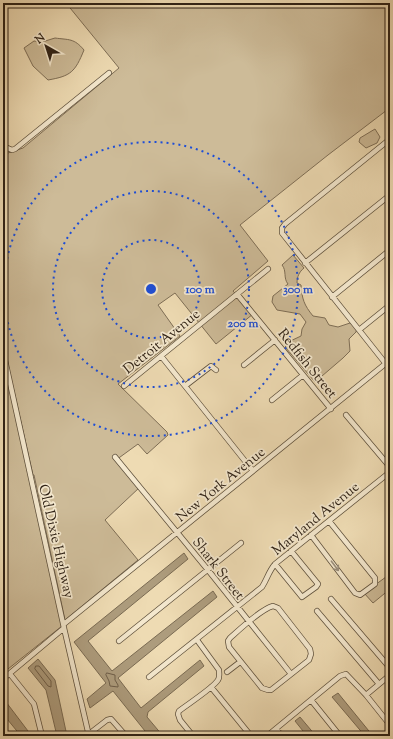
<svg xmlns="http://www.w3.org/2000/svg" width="393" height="739" viewBox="0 0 393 739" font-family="'Sorts Mill Goudy',serif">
	<rect width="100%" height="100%" fill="#eedbb3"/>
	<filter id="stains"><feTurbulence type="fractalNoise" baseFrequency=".005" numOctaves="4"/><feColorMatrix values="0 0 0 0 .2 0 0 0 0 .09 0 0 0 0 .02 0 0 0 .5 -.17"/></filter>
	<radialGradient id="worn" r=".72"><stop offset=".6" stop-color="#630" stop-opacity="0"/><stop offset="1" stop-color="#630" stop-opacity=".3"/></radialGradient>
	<path fill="#cdbb98" stroke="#7e6e56" d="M66 3H390V112L387 110 328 155 240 225 268 261 233 291 253 314 216 344 175 293 158 305 180 336 118 384 167 432 168 435 147 454 138 444 116 460 140 487 105 520 138 560 65 620 34 475H33L3 343V152L8 153 23 148 119 68Z
		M55 38C69 40 74 38 84 50 75 72 71 76 48 80L33 66 24 48 34 41 42 42Z
		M375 129 380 137 377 143 366 148 359 142 360 138Z
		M293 255 304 268C299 272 297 277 297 283L301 285C302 299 304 305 313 316L325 318 329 325 338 327 350 323 357 326 356 332 349 339 350 351 343 358 315 382 285 347 286 346 284 344 301 336 302 329 306 322 300 314 277 310 272 302 273 296 288 284C283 278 287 271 282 265Z
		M3 358 62 626 3 673Z
		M390 574V589L373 603 364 593Z"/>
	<path fill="#ad9c7d" stroke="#7a6b53" d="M184 553 188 559 88 641 112 671 213 591 217 597 118 678 141 708 200 660 204 666 148 712 147 717 163 736H149L113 691 90 708 87 699 106 683 74 642Z
		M38 659 55 680 67 736H57L46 690 28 668Z
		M338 693 373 736H365L332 697Z
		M3 698 28 731 31 736H21L3 714Z
		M300 717 316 736H307L295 721Z"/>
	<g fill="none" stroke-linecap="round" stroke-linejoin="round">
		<path stroke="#6e5e49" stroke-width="1" d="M36 666H39L51 681V687L48 686 35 669Z
			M107 673 115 675V680L118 685V687L110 686 109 681 106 675Z"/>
		<g stroke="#5e503c" stroke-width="6">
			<path id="minor" d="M3 146 12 150 15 149 109 73
				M305 263 390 195
				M237 294 331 409
				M332 297 390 250
				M359 330 390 305
				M3 351 64 628 89 736
				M161 356 253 471
				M386 364 282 233V228L285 224 390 139
				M244 365 275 340
				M124 386 268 269
				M185 386 211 366 216 370
				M272 400 303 375
				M346 415 390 467
				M115 457 208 570 291 674
				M311 535 355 593 360 595 375 584V578L329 521
				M275 564 302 597 316 587 318 584 291 551
				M331 599 390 668
				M273 606 278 608 310 649 311 654 309 660 271 690H268L262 688 229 647 228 641 230 638C240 629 261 609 273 606Z
				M317 611 379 684
				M64 624 390 360
				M119 641 241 543
				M227 672 240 662
				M10 674 34 704 42 736
				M149 677 262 587C267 579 269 571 275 564L390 472
				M3 679 64 628
				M211 687 251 736
				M366 695 390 675
				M311 700 340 736
				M276 729 282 736
				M89 734 107 720 111 719 126 736
				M193 736 180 720 178 714 179 711C188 704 213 688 218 680 220 677 219 674 219 670L197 640
				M267 736 340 676 346 674 366 695 390 725"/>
		</g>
		<use href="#minor" stroke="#f4e8ce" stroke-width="4.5"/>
	</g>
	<defs><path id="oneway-shaft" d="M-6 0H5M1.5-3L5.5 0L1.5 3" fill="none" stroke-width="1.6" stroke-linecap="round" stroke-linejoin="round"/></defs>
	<use stroke="#9b8e7b" href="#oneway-shaft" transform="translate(335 566) rotate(53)"/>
	<g fill="none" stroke="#1d4ed8" stroke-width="2" stroke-dasharray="2 4">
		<circle cx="151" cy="289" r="49"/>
		<circle cx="151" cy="289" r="98"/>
		<circle cx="151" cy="289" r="147"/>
	</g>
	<g text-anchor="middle" stroke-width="3.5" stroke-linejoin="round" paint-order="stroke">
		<g font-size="14" fill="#2e2115" stroke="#f4e8ce">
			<text transform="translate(161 341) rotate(-39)" y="5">Detroit Avenue</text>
			<text transform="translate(308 363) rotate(51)" y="5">Redfish Street</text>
			<text transform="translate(220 484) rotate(-39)" y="5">New York Avenue</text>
			<text transform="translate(315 518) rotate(-39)" y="5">Maryland Avenue</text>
			<text transform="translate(57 541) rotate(77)" y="5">Old Dixie Highway</text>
			<text transform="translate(219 568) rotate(52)" y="5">Shark Street</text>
		</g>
	</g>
	<circle cx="151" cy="289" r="6" fill="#1d4ed8" stroke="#f4e8ce" stroke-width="2"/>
	<g font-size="12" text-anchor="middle" font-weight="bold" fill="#1d4ed8" stroke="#f4e8ce" stroke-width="3.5" stroke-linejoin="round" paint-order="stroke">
		<text x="200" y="293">100 m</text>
		<text x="298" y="293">300 m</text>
		<text x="243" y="327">200 m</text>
	</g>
	<rect width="393" height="739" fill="none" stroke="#eedbb3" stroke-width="16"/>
	<rect x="4" y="4" width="385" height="731" fill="none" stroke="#2e2115" stroke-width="2"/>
	<rect x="8" y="8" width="377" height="723" fill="none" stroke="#2e2115"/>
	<g transform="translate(46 46) rotate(321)" stroke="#f4e8ce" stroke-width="3" paint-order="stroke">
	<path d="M0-3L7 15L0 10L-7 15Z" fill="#2e2115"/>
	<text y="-6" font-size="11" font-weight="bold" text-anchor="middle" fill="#2e2115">N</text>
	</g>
	<rect width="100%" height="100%" filter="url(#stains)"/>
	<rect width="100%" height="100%" fill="url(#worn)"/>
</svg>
